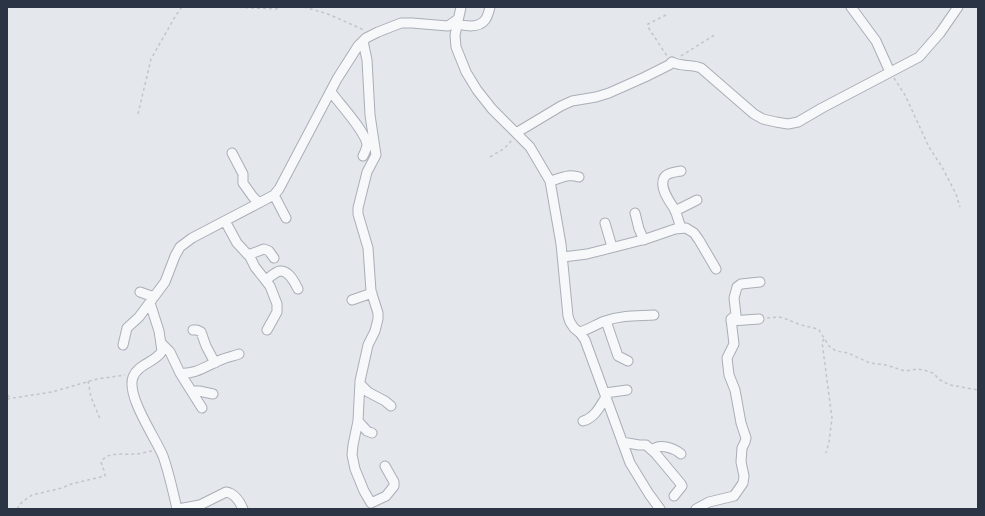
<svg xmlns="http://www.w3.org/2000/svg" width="985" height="516" viewBox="0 0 985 516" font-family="Commissioner,sans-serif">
	<rect width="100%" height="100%" fill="#e4e7ec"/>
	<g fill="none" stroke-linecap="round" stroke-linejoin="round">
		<g stroke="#a9aeb7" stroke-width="11">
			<path id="minor" d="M461 7 455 35 456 47 466 72 477 90 492 109 530 147 550 181 561 244 568 316 570 322 574 328 580 333 585 340 630 463 649 494 660 509
				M851 7 876 41 890 72
				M457 24C465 26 479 28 485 20 488 16 489 11 490 7
				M363 41 367 60 370 115 376 155 367 172 358 208V214L368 248 371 291 378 313V319L375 331 368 345 360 381 358 421 353 445 352 455 355 469 364 491 371 503 386 496 394 486V482L385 466
				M331 92C339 103 365 131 367 144 367 148 365 152 363 156
				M516 133 561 106 572 101 596 97 609 93 645 77 669 65 672 62C681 67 692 64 701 68L754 114 763 119 776 122 788 124 798 122 822 108 919 57 940 33 958 7
				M232 153 243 174V183L253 197 259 203
				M681 171C676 172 666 173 664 178 659 188 670 202 675 210 677 215 679 222 681 228
				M550 181C560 179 568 173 579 177
				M274 195 286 218
				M675 211 697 200
				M635 213 639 229 644 240
				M225 221 237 243 250 257 255 267 270 286 277 304V312L267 330
				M605 223 612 247
				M248 255 264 249 269 251 274 258
				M563 257 587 254 646 239 675 229 686 228 694 233 699 240 716 269
				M266 280C270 277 275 272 280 271 289 270 295 283 298 289
				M140 292 154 297
				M352 300 372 293
				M150 303 159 331 162 351C155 363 139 363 133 377 126 396 155 437 163 456 169 473 173 491 177 509
				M606 321 618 356 628 361
				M731 321 759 319
				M193 330H197L201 332 206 346 215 363
				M579 332C589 330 596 324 605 321 622 315 637 316 654 315
				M162 344 170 352 180 373 202 408
				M123 345 127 328 139 317 165 282 175 256 180 247 192 238 257 204 274 195 279 189 337 79 358 46 366 38 378 32 401 23H412L448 26 458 19
				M180 373C196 375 209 364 223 359 228 357 234 356 239 354
				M360 384 368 392 385 401 391 406
				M192 391H199L213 394
				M605 393 627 390
				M358 421 367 431 372 433
				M583 421C595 418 600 406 606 397
				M622 442 639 445H646L656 454 681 484 682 486 674 496
				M652 450C660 443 674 448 681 454
				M178 509 200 505 226 492C234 493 240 502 243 509
				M696 509 709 502 734 496 743 483 744 476 741 462 742 448 745 442 746 438 741 423 735 390 729 375 727 358 734 344 731 319 736 315 734 298 737 287 741 284 760 282"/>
		</g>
		<path stroke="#c2c5cb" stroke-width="1.5" stroke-dasharray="3 3" stroke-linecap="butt" d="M227 7 276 9 280 7
			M304 7 328 14 364 30
			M666 15 648 24V27L667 56
			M681 56 716 34
			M894 78 905 95 929 147 942 167 956 194 960 207
			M138 114 151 59 176 15 182 7
			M490 157 505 148 512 140
			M767 318 779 317 786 319 801 325 814 328 819 330 829 346 836 351 848 353 870 363 886 365 905 371 917 369 924 370 933 373 940 380 950 385 978 390
			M824 339 822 342 832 418 829 442 826 453
			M88 381 91 397 100 419
			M7 395 12 398
			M7 399 52 392 97 379 125 375
			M17 509 22 502 32 495 62 488 71 484 105 476V473L101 462C107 451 123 455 134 454 140 454 146 452 152 451"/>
		<use href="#minor" stroke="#f7f8fa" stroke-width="9"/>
	</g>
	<rect width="985" height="516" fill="none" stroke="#2b3445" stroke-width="16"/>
</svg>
